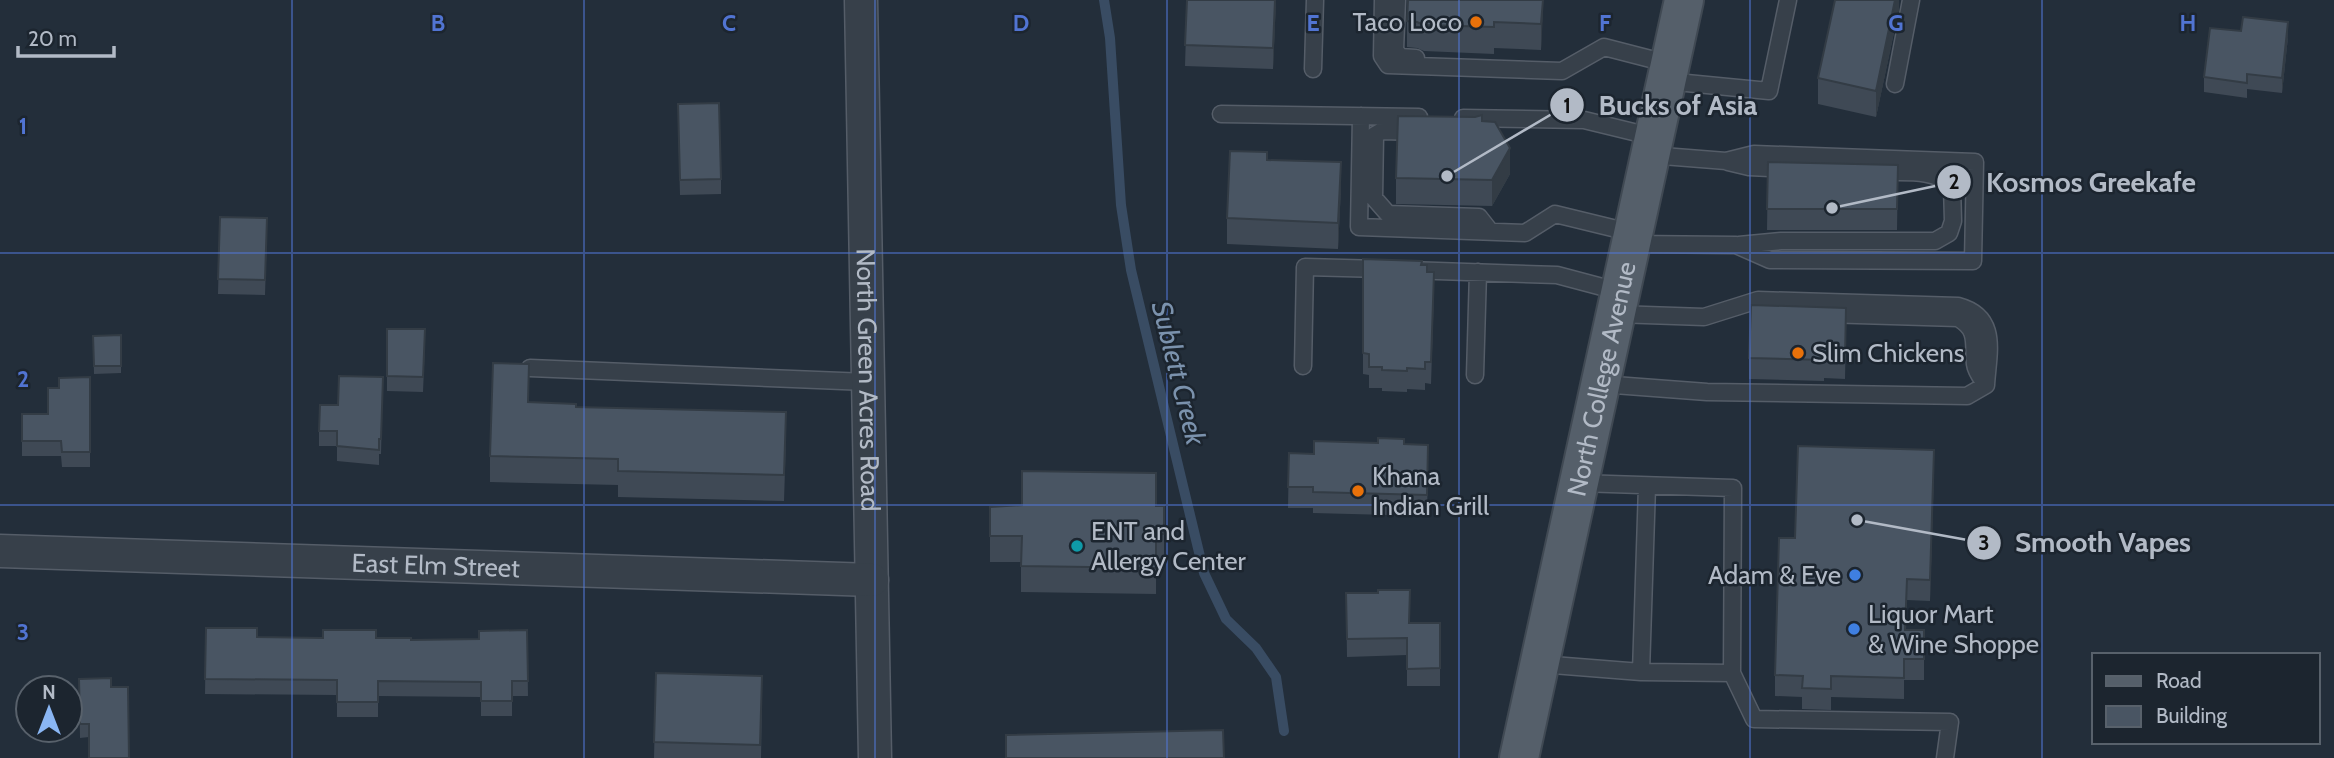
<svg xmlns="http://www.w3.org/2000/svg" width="2334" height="758" viewBox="0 0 2334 758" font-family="Cabin,sans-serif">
	<rect width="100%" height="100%" fill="#232e3a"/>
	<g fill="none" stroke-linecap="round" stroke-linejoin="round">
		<path stroke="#394c63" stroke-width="10" d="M1104 0 1110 38 1121 205 1131 270 1204 573 1226 619 1256 648 1276 677 1284 731"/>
		<g stroke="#555d68" stroke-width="19">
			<path id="service" d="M1383 0 1382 56 1388 65 1562 71 1604 47 1670 64
				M1397 0 1395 50 1400 57 1416 58
				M1313 69 1315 0
				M1666 81 1769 91 1788 0
				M1895 84 1911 0
				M1221 114 1419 117
				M1361 116 1359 227 1525 233 1555 214 1633 233
				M1463 118 1584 120 1654 137
				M1419 132 1382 131 1375 135 1374 198 1388 214 1479 217 1490 231
				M1728 162 1749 167 1789 169
				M1631 244 1736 245 1770 260 1973 261 1975 162 1754 154 1726 161 1650 155
				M1739 245 1781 241H1935L1949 233 1953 221 1952 186C1934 168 1902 173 1878 172
				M1408 270 1557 275 1621 292
				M1824 314 1958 318C1979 330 1973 343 1975 364 1976 372 1982 379 1986 385
				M1303 366 1305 267 1382 269
				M530 368 867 382
				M1475 375 1478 272
				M1601 384 1707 392 1967 396 1986 385C1988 352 1999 317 1958 306L1758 300 1704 317 1616 314
				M1540 664 1641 672 1732 673 1733 488 1579 483
				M1641 672 1647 486
				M1732 673 1754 719 1950 722 1945 758"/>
		</g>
		<g stroke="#555d68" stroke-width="35">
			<g id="minor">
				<path id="s1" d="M861 0 875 758"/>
				<path id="s2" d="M0 551 872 580"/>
			</g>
		</g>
		<g stroke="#404953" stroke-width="42">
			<g id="primary">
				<path id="s3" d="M1519 758 1684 0"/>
			</g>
		</g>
		<use href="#service" stroke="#37404a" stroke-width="16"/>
		<use href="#minor" stroke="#37404a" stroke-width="32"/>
		<use href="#primary" stroke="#555f6a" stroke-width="38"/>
	</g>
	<path fill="#3f4955" d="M1187 0H1276L1273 69 1185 66Z
		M1543 0 1541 50 1494 48V54L1424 51 1417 48 1407 47V21Z
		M1899 0V9L1876 117 1818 104V78Z
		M2288 37 2282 93 2247 89V98L2204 92V77Z
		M678 119 721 179V194L680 195Z
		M1482 121 1510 174 1492 206 1396 204V178Z
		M1267 160 1341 188 1338 249 1227 244V218Z
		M1768 162 1898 165 1897 230H1767Z
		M220 217 267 233 265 295 218 294Z
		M1363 259 1422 265 1427 272 1434 293 1431 384 1425 383V390L1407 389V392L1382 391V388H1369V375L1363 374Z
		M387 329 425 344 423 392 387 391Z
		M1846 329 1845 379 1824 378V381L1749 379V358Z
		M93 336 121 366V373L94 374Z
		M90 377V467H62L61 456H22V414H48L59 388Z
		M383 377 381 454H379V465L337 461V446H319V431L338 405Z
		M529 402 576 407 786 438 784 501 618 497V485L490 482V456Z
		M1404 444 1428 466 1427 516 1313 513V508H1288L1289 453 1314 454Z
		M1934 471 1930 601 1907 600 1906 630H1924V680H1904V699L1831 697V710L1802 709V697L1775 696V675L1795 538Z
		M1156 506H1164V560H1156V594L1021 592V562H990V536Z
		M1346 593 1410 623H1440V686H1407V655L1347 657Z
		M206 628 257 637 376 638 411 640 479 639 527 630 528 696H512V716H481V697L378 696V717H337V695L205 694Z
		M656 673 762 702 761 758H654Z
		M79 679 111 687 89 737 80 738Z"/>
	<path fill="#333c45" d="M1275 0H1276L1273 69V48Z
		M1543 0V15L1541 50V24Z
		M1895 0H1899V9L1876 117V91Z
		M2288 22V37L2282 93V78Z
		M1510 148V174L1492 206V180Z
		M1341 162V188L1338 249V223Z
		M1934 450V471L1930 601V580Z"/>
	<path fill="#495563" stroke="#333c45" stroke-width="2" d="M1187 0H1275L1273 48 1185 45Z
		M1408 0H1543L1541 24 1494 22V27L1424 25 1417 22 1407 21Z
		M1835 0H1895L1876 91 1818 78Z
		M2243 17 2288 22 2282 78 2247 74V83L2204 77 2210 28 2241 31Z
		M719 103 721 179 680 180 678 104Z
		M1482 115V121L1495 122 1510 148 1492 180 1396 178 1398 116 1475 117Z
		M1230 151 1267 152V160L1341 162 1338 223 1227 218Z
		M1768 162 1898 165 1897 209H1767Z
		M220 217 267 218 265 280 218 279Z
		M1363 259 1422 261 1421 265H1427V272H1434L1431 362H1425V369L1407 368V371L1382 370V367H1369V354L1363 353Z
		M1751 305 1846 308 1845 358 1824 357V360L1749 358Z
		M387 329H425L423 377 387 376Z
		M121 335V366H94L93 336Z
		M493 363 529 364 528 402 576 404V407L786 412 784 475 618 471V459L490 456Z
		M339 376 383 377 381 439H379V450L337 446V431H319L320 405H338Z
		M90 377V452H62L61 441H22V414H48V388H59V378Z
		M1378 438 1404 439V444L1428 445 1427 495 1313 492V487H1288L1289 453 1314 454V441L1378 443Z
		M1798 446 1934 450 1930 580 1907 579 1905 630H1924V659H1904V678L1831 676V689L1802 688 1803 676 1775 675 1779 538H1795Z
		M1022 471 1156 473V506H1164V534H1156V568L1021 566 1022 536H990V507L1022 505Z
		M1378 590H1410L1409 623H1440V668L1407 669V638L1347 639 1346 593H1378Z
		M206 628H257V637L323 638V630H376V638H411V640L479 639V631L527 630 528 681H512V701H481V682L378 681V702H337V680L205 679Z
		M656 673 762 676 760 745 654 742Z
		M111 678V687H128L129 758H89V724H80L79 679Z
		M1223 730 1224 758H1006V735Z"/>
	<path fill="none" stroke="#5174d2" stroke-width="2" stroke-opacity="0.55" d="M292 0V758M584 0V758M875 0V758M1167 0V758M1459 0V758M1750 0V758M2042 0V758M0 253H2334M0 505H2334"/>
	<g fill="#e8710a" stroke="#1c252f" stroke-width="2.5">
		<circle cx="1476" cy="22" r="7"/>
		<circle cx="1798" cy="353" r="7"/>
		<circle cx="1358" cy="491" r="7"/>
	</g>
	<circle fill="#0f9aa8" stroke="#1c252f" stroke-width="2.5" cx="1077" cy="546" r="7"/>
	<g fill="#3f7fe0" stroke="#1c252f" stroke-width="2.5">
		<circle cx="1855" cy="575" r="7"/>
		<circle cx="1854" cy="629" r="7"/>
	</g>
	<g text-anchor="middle" stroke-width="5" stroke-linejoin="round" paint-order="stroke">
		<g font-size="26" fill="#b2bac6" stroke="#1c252f" text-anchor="start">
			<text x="1462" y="31" text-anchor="end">Taco Loco</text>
			<text x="1812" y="362">Slim Chickens</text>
			<text x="1372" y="485">Khana<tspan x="1372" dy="30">Indian Grill</tspan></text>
			<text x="1091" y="540">ENT and<tspan x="1091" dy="30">Allergy Center</tspan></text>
			<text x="1841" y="584" text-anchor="end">Adam &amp; Eve</text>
			<text x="1868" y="623">Liquor Mart<tspan x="1868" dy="30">&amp; Wine Shoppe</tspan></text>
		</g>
		<g font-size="26" fill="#b2bac6" stroke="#1c252f">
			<text dy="9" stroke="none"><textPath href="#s1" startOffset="380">North Green Acres Road</textPath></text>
			<text dy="9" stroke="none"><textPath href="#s3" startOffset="388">North College Avenue</textPath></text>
			<text dy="9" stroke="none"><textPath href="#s2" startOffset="436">East Elm Street</textPath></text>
		</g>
		<g font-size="28" font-style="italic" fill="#7b92ad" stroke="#1c252f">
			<text transform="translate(1179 373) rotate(76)" y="10">Sublett Creek</text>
		</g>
	</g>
	<g font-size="23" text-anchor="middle" font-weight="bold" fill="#5174d2" stroke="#1c252f" stroke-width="5" stroke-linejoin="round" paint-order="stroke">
		<text x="438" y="31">B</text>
		<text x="729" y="31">C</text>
		<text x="1021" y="31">D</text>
		<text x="1313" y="31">E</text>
		<text x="1605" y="31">F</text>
		<text x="1896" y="31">G</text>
		<text x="2188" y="31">H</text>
		<text x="23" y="134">1</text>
		<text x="23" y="387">2</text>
		<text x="23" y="640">3</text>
	</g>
	<path fill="none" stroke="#b2bac6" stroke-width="2.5" d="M1447 176L1567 105M1832 208L1954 182M1857 520L1984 543"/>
	<g fill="#b2bac6" stroke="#1c252f" stroke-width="2.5">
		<circle cx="1447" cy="176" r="7"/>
		<circle cx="1832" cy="208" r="7"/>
		<circle cx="1857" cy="520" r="7"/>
		<circle cx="1567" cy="105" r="18"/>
		<circle cx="1954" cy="182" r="18"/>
		<circle cx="1984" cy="543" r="18"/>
	</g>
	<g font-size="21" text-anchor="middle" font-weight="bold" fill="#111">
		<text x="1567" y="113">1</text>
		<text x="1954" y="189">2</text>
		<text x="1984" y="550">3</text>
	</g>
	<g font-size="28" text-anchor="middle" font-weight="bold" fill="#b2bac6" stroke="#1c252f" stroke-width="5" stroke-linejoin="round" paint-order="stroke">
		<text x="1678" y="115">Bucks of Asia</text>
		<text x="2091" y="192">Kosmos Greekafe</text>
		<text x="2103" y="552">Smooth Vapes</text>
	</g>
	<rect x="2092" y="653" width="228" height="91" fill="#1c252f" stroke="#58616b" stroke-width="2"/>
	<rect x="2106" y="676" width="35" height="10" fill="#555f6a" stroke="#58616b" stroke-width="2"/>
	<text x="2156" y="688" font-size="21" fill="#b2bac6">Road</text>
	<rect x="2106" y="706" width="35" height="21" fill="#495563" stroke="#58616b" stroke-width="2"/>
	<text x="2156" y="723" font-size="21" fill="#b2bac6">Building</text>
	<g transform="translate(49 709)"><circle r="33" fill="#1c252f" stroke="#58616b" stroke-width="2"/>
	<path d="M0-5L12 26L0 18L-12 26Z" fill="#8ab6f3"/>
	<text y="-10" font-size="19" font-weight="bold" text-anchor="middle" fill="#b2bac6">N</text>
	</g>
	<path d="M18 46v10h96v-10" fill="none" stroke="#b2bac6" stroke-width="3.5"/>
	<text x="28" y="46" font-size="21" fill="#b2bac6" stroke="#1c252f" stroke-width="5" paint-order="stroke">20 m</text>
</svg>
